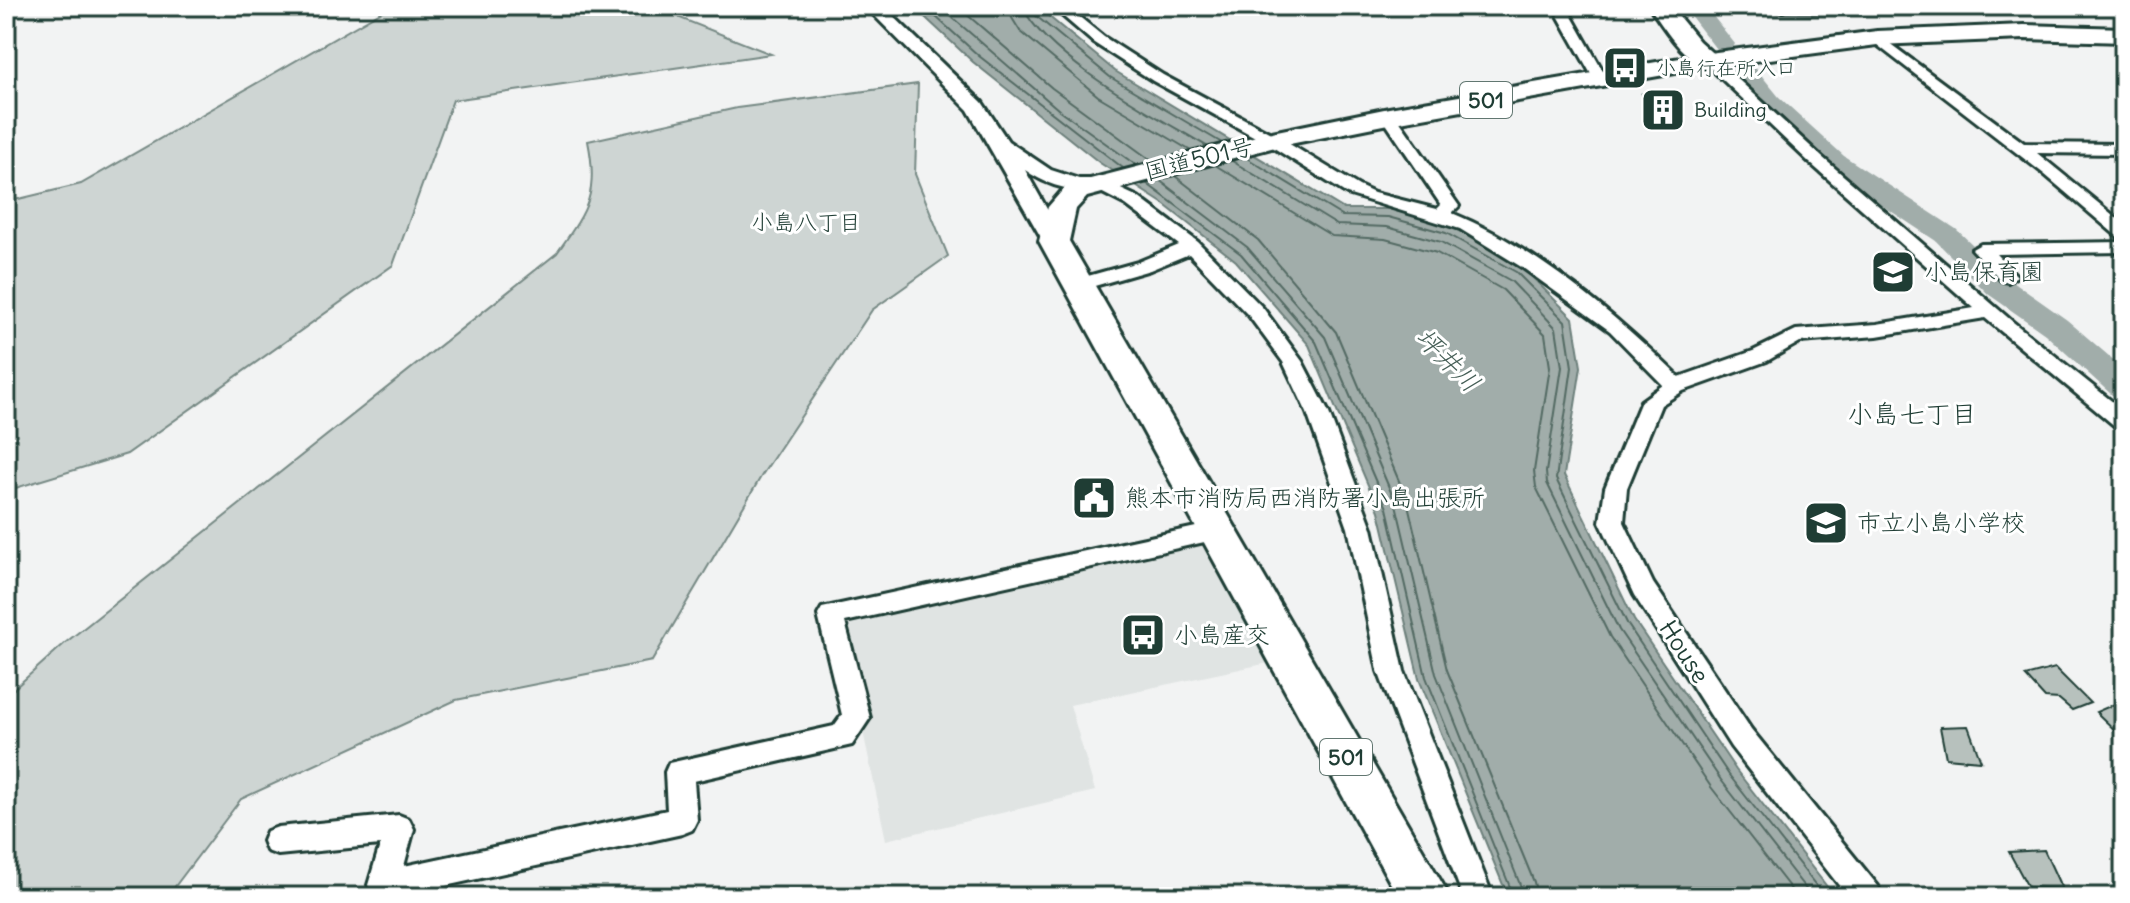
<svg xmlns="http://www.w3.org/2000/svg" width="2130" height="903" viewBox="0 0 2130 903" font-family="Delius,'Klee One',sans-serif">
	<rect width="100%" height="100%" fill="#f2f3f3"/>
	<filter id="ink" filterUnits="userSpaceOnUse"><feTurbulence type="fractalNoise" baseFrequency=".0125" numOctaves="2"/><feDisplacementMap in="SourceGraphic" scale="16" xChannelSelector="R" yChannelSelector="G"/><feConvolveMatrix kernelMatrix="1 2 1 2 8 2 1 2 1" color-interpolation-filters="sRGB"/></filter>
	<g filter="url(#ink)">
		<path fill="#e0e4e3" d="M1210 541 1273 662 1070 705 1095 791 886 840 839 618Z"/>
		<path fill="#ced5d3" stroke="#768984" stroke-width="2" d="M391 6H675L680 18 771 54 453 100 393 265 127 454 6 491V202L81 184Z
			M918 84 915 174 948 256 872 310 762 475 652 661 456 700 241 799 167 897H6V696L65 643 557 253C587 210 599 195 588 141L737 108Z"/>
		<path fill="#a1adaa" stroke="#6d807b" stroke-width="2" d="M913 6H1036L1115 71 1344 209H1389L1448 225 1521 266 1573 318 1581 367 1564 475 1634 620 1736 770 1835 897H1508L1419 679 1379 511 1309 345 1236 261 1162 203 1100 163 973 62Z"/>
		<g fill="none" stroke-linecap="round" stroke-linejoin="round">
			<path stroke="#536a63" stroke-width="2" d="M924 6 979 56 1123 168
				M939 6 1059 110 1136 165
				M957 6 1052 88 1152 161
				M1010 6 1012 18 1020 31 1098 96 1191 151
				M1022 6C1048 60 1156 116 1208 147
				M1032 6 1035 15 1110 77 1222 143
				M1245 157 1342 216 1388 217 1446 233 1516 272 1565 321 1572 367 1556 479 1628 625 1729 775 1825 897
				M1232 161 1337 225 1387 227 1441 242 1511 281 1556 328 1562 367 1546 472 1547 483 1619 630 1721 780 1812 897
				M1215 165 1332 236 1385 239 1437 253 1503 290 1545 334 1550 367 1534 471 1536 487 1610 637 1711 787 1797 897
				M1175 176 1258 240 1336 332 1407 500 1447 670 1534 882 1537 897
				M1159 180 1247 247 1325 337 1396 504 1436 674 1525 897
				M1146 183 1241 254 1316 342 1387 508 1426 677 1514 897"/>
			<path stroke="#6d807b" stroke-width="4" d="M1696 9 1810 14 1888 6"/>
			<path fill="#a1adaa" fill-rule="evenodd" d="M1683 6H1705L1735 44 1732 49H1716Z
				M1745 63 1753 65 1779 97 1844 156 1956 229 2010 280 2067 320 2124 369V398L2112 395 2045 334 1988 294 1936 241 1826 168 1761 107 1733 70 1737 65Z"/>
		</g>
		<path fill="#b7c1bd" stroke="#1f3d34" stroke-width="2" d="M1642 94 1671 97 1683 125 1654 123Z
			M2055 668 2090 703 2072 710 2059 699 2045 698 2025 676Z
			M2124 700V739L2096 712Z
			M1968 726 1981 761 1946 758 1940 727Z
			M2044 850 2062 889 2028 887 2009 852Z"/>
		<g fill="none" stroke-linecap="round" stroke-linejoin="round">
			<g stroke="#1f3d34" stroke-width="6">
				<path id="minor" d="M1051 6H1066L1104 37 1163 75 1278 137 1359 186 1374 193 1437 209 1441 205 1381 116 1389 111 1394 113 1459 206 1452 213C1534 246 1618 317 1679 377L1753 351 1796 330 1877 324 1974 308 1810 163 1702 60 1704 57H1714L1822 157 2013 322 2124 411V429L2116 427 1985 318 1877 336 1800 342 1767 361 1683 391 1661 405 1627 488 1624 522 1653 583 1751 729 1878 886 1882 897H1848L1731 747 1634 595 1600 522 1605 488 1641 401 1663 385 1610 331 1523 268 1460 229 1347 194 1266 143 1153 81 1094 43Z
					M1508 6H1566L1608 80 1606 83H1596L1556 12 1515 10Z
					M1776 6H1790V7L1783 11Z
					M1877 34 2024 143 2124 144V154L2037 153 2124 224V238L2118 237 2044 174 1872 41 1870 38Z
					M1099 179 1138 197 1198 242 1263 308 1302 361 1329 413 1372 528 1404 671 1493 897H1463L1378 671 1348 528 1307 413 1283 362 1249 316 1189 254 1150 270 1084 289 1077 291 1068 285 1070 281 1138 262 1179 245 1126 205 1093 188 1091 184 1093 180Z
					M2124 242V252L1996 254 2017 276 2008 282 2001 280 1972 249 1981 244Z
					M1219 522 1227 525 1231 531 1227 537 845 622 870 718 852 745 694 781 697 820 692 830 682 834 395 897 372 895 368 885 380 845 278 855 267 851 263 841 267 831 278 827 399 815 409 819 414 829 404 866 667 810 665 772 669 763 834 726 842 715 818 615 822 608Z"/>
			</g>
			<g stroke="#1f3d34" stroke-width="6">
				<path id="tertiary" d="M865 6H883L982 102 1008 141 1051 170 1079 179H1107L1110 184 1107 189C1079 195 1047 186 1025 170L1065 241 1062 246H1046L968 110Z"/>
			</g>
			<g stroke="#1f3d34" stroke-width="6">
				<path id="primary" d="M1649 6H1670L1699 41 1720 60 1717 65C1689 72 1663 26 1649 6Z"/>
			</g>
			<g stroke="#1f3d34" stroke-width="6">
				<path id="trunk" d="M2024 25 2124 28V42L2024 39 1877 45 1709 67 1389 124 1275 147 1087 197 1076 209 1069 241 1450 897H1398L1039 241 1048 207 1067 185 1272 132 1389 108 1709 53 1877 31Z"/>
			</g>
			<use href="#minor" fill="#fff" fill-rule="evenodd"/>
			<use href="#tertiary" fill="#fff" fill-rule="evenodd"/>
			<use href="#primary" fill="#fff" fill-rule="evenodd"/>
			<use href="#trunk" fill="#fff" fill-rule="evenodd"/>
		</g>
	</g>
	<defs>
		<g id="bus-square" transform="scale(2.3)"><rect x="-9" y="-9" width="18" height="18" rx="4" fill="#1f3d34" stroke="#fff"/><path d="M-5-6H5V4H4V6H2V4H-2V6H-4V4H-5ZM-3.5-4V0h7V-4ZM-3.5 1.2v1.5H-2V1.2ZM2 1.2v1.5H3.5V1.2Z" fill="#fff"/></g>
		<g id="building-square" transform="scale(2.3)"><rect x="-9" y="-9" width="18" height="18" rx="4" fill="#1f3d34" stroke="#fff"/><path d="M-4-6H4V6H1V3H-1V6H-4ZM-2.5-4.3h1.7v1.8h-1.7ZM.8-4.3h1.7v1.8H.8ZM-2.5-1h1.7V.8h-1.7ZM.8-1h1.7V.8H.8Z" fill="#fff"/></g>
		<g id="school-square" transform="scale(2.3)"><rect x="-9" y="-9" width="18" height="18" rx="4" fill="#1f3d34" stroke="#fff"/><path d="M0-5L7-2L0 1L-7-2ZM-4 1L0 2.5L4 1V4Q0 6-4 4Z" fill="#fff"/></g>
		<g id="civic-square" transform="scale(2.3)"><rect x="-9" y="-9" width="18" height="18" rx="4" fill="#1f3d34" stroke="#fff"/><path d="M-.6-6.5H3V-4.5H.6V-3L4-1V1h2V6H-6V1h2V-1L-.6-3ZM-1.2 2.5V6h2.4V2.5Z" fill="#fff"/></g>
	</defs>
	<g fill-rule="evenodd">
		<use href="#bus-square" x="1625" y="68"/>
		<use href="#building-square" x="1663" y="110"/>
		<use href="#school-square" x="1893" y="272"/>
		<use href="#civic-square" x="1094" y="498"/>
		<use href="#school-square" x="1826" y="523"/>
		<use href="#bus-square" x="1143" y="635"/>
	</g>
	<g text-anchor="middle" stroke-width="6" stroke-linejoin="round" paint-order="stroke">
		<g font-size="20" fill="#1f3d34" stroke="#fff" text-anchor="start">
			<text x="1656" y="75">小島行在所入口</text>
			<text x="1694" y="117">Building</text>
		</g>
		<g fill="#fff" stroke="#627771" stroke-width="2">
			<rect x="1460" y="82" width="52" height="36" rx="6"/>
			<rect x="1320" y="739" width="52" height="36" rx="6"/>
		</g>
		<g font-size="22" font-weight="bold" fill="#1f3d34">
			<text x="1486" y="108">501</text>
			<text x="1346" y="765">501</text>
		</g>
		<g font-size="22" fill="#1f3d34" stroke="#fff">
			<text x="806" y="230">小島八丁目</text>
		</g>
		<g font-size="24" fill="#1f3d34" stroke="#fff">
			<text transform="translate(1199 159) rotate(-14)" y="8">国道501号</text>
			<text transform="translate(1684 652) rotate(57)" y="8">House</text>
		</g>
		<g font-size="24" fill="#1f3d34" stroke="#fff" text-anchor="start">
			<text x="1924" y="280">小島保育園</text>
			<text x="1125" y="506">熊本市消防局西消防署小島出張所</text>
			<text x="1857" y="531">市立小島小学校</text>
			<text x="1174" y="643">小島産交</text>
		</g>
		<g font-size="26" font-style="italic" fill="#465f57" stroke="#fff">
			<text transform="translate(1448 360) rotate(45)" y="9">坪井川</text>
		</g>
		<g font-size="26" fill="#1f3d34" stroke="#fff">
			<text x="1912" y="423">小島七丁目</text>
		</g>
	</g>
	<rect width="2130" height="903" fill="none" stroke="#fff" stroke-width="32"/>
	<rect x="16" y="16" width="2098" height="871" fill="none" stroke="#1f3d34" stroke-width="3" filter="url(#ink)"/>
</svg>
